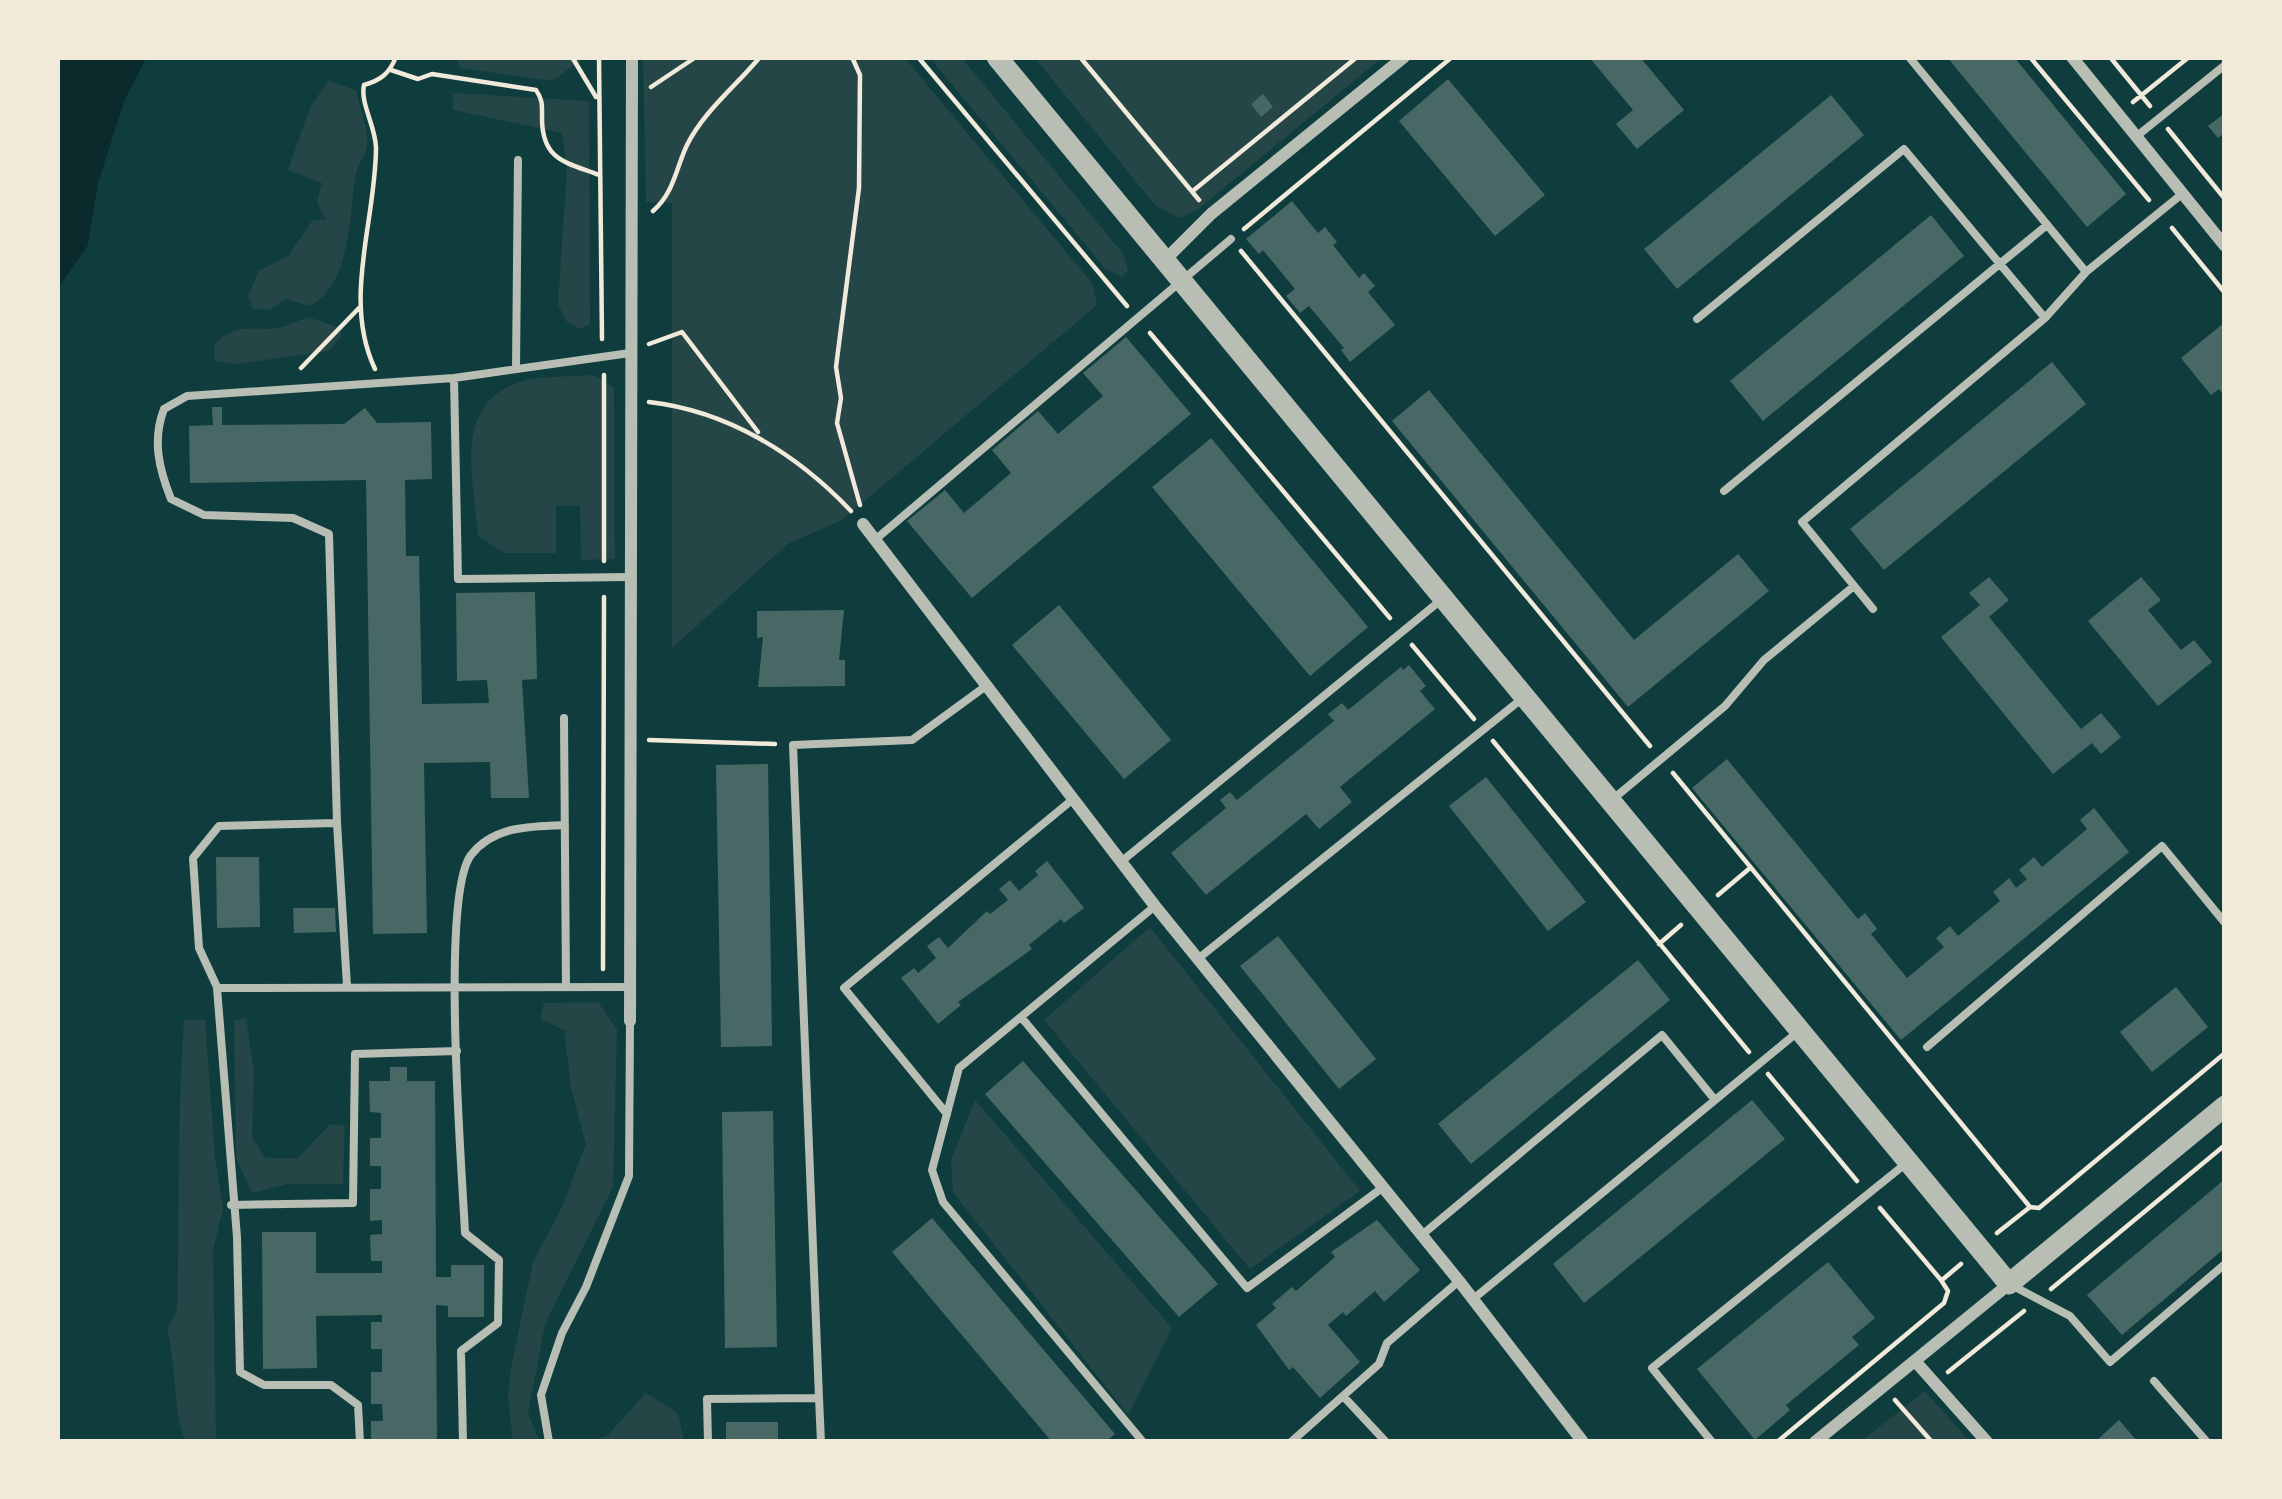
<svg xmlns="http://www.w3.org/2000/svg" width="2282" height="1499" viewBox="0 0 2282 1499" font-family="Roboto,sans-serif">
	<rect width="100%" height="100%" fill="#0f3d3e"/>
	<path fill="#244646" d="M456 57H584L553 81 460 68Z
		M643 57H904L1092 283 1097 305 842 520 788 544 672 648V203L646 202Z
		M929 57H961L1124 255 1128 271 1122 277 1105 268Z
		M1034 57H1383L1196 211 1179 218 1156 206Z
		M329 81 356 90C360 107 369 131 367 147 365 157 357 165 356 174 348 213 353 285 309 306L286 299 269 310 253 309 248 296 259 271 288 256 312 221 326 219 317 203 322 183 288 170 311 105Z
		M453 93 589 101 590 324 580 329 566 321 558 304 567 169 562 133 453 110Z
		M308 317 340 328 341 337 329 351 237 364 215 361 214 344C232 326 246 328 269 329 281 329 297 321 308 317Z
		M594 375 614 388 615 559 581 560 580 505 556 506V553H504L478 536C474 479 451 406 519 382 541 375 571 377 594 375Z
		M1150 927 1360 1191 1250 1269 1044 1020Z
		M598 1002 617 1029 613 1187 545 1324 528 1414 540 1442H513L508 1395 512 1362 533 1262 562 1207 586 1144 571 1088 564 1030 540 1019 544 1003Z
		M246 1018 254 1071 252 1138 266 1158H298L330 1124 345 1126 343 1184H287L252 1193 236 1158 234 1021Z
		M184 1020H205L215 1158 223 1209 213 1251 216 1442H185C172 1405 177 1368 167 1330L177 1311C180 1214 177 1117 184 1020Z
		M975 1100 1172 1328 1128 1415 953 1192 951 1160Z
		M1925 1391 1970 1442H1860Z
		M646 1393 678 1413 684 1442H582L607 1436Z"/>
	<path fill="#0a2a2b" d="M57 57H147L125 99 98 183 88 245 57 290Z"/>
	<path fill="#486865" d="M1589 57H1640L1684 110 1637 149 1616 124 1633 110Z
		M1947 57H2014L2126 194 2087 227Z
		M1448 79 1545 195 1495 236 1399 121Z
		M1263 94 1273 107 1261 117 1251 104Z
		M1831 95 1864 135 1677 289 1644 249Z
		M2225 113V132L2218 138 2208 126Z
		M1292 201 1318 233 1325 227 1337 242 1333 245 1359 278 1364 273 1375 286 1368 292 1395 325 1350 362 1341 350 1344 348 1309 306 1300 313 1286 296 1295 289 1263 250 1259 254 1246 239Z
		M1931 215 1964 256 1763 421 1730 381Z
		M2225 322V397L2219 389 2211 395 2181 358Z
		M1126 337 1191 414 972 598 907 521 945 490 964 513 1011 473 992 450 1038 411 1058 434 1103 396 1083 373Z
		M2052 362 2086 404 1884 570 1850 529Z
		M1429 390 1634 640 1738 554 1769 591 1628 707 1392 421Z
		M212 407H222V425L344 424 365 408 377 423 431 422 432 479 405 480 406 556H419L422 704 489 703 487 680 457 681 456 593 535 592 537 679 522 680 529 798H491L490 762 424 763 427 933 373 934 366 480 190 483 189 426 213 425Z
		M1211 438 1368 627 1310 676 1152 487Z
		M1989 577 2009 600 1989 617 2081 729 2101 713 2121 737 2101 754 2092 743 2053 774 1941 637 1980 605 1969 593Z
		M2141 577 2161 600 2148 610 2181 650 2194 640 2212 662 2158 706 2088 621Z
		M1059 605 1171 740 1124 779 1012 645Z
		M844 610 839 660H845V686L758 687 763 637 757 638V611Z
		M1409 665 1426 686 1420 691 1435 709 1340 787 1352 802 1319 829 1306 814 1206 895 1171 853 1226 808 1220 800 1230 792 1237 800 1334 721 1328 714 1342 703 1348 710 1401 667 1403 670Z
		M1727 759 1858 919 1865 913 1877 929 1871 934 1907 978 1944 947 1936 938 1950 926 1958 936 2000 901 1993 892 2009 878 2016 888 2027 879 2019 870 2034 857 2042 867 2087 829 2080 820 2094 808 2129 852 1901 1040 1692 788Z
		M768 764 772 1046 721 1047 716 765Z
		M1486 777 1586 902 1548 931 1449 806Z
		M216 857H259L260 927 217 928Z
		M1047 861 1084 908 1064 923 1061 919 1029 945 1032 949 958 1002 961 1005 938 1024 901 978 914 968 918 973 936 958 927 946 939 937 948 948 987 911 990 914 1008 900 999 889 1010 880 1019 891 1038 875 1035 871Z
		M293 908H335L336 932 294 933Z
		M1278 936 1376 1059 1339 1089 1240 966Z
		M1638 960 1670 1000 1471 1164 1438 1124Z
		M2176 987 2208 1027 2152 1072 2120 1032Z
		M1023 1061 1218 1284 1179 1317 985 1094Z
		M390 1067H407V1081H435L436 1277H451V1265H484V1317H448V1306L436 1305 437 1442H371V1421H383L382 1404H371V1372H382V1349H371V1322H382V1315L316 1316 317 1368 263 1369 262 1232H316V1273H382V1261H371L370 1235 382 1234V1220L370 1221V1189H381V1166H370V1138H381V1113L370 1112 369 1081H390Z
		M1752 1100 1785 1139 1584 1303 1553 1264Z
		M773 1111 777 1347 725 1348 722 1112Z
		M2225 1179V1248L2122 1335 2087 1295Z
		M932 1218 1115 1434 1105 1442H1052L892 1252Z
		M1377 1220 1420 1270 1384 1302 1375 1291 1346 1316 1343 1312 1328 1325 1360 1362 1320 1398 1293 1367 1289 1370 1256 1325 1276 1308 1272 1304 1292 1287 1296 1291 1335 1257 1331 1252Z
		M1828 1262 1875 1318 1852 1337 1859 1345 1786 1405 1790 1410 1755 1440 1697 1369Z
		M2119 1420 2138 1442H2095Z
		M726 1422H778V1442H726Z"/>
	<g fill="none" stroke-linecap="round" stroke-linejoin="round">
		<path stroke="#f1e9da" stroke-width="4.5" d="M572 57 596 97
			M599 57 602 339
			M852 57 860 75 859 188 836 367 841 398 837 423 860 505
			M918 57 1127 306
			M1080 57 1199 200
			M2030 57 2149 200
			M2110 57 2150 106
			M391 70 418 79 432 74 536 90C543 100 542 106 542 118 542 160 565 162 599 175
			M651 87 696 57
			M2133 102 2189 57
			M2168 129 2225 199
			M1194 190 1357 57
			M653 211C674 193 676 168 687 145 704 111 736 86 760 57
			M2172 228 2225 293
			M1244 229 1452 57
			M1241 251 1650 746
			M1150 333 1390 618
			M649 344 682 332 758 432
			M301 368 359 308
			M375 369C342 299 376 221 376 147 375 125 360 103 364 85 381 80 389 74 396 57
			M649 402C728 411 797 454 851 511
			M604 561V375
			M1412 645 1474 719
			M649 740 775 744
			M1493 741 1749 1052
			M1673 773 2030 1207 2039 1208 2225 1053
			M1718 895 1750 868
			M1659 944 1681 925
			M603 969 604 597
			M1768 1074 1857 1181
			M1997 1233 2030 1207
			M1942 1280 1961 1264
			M2051 1289 2225 1145
			M1948 1372 2024 1311
			M1895 1400 1932 1442
			M1777 1442 1944 1303 1948 1291 1941 1280 1880 1208"/>
		<path stroke="#b8beb3" stroke-width="8" d="M1909 57 2086 272
			M2137 136 2225 65
			M1697 319 1904 149 2045 318
			M516 369 518 160
			M454 378 458 579 630 577
			M1724 491 2047 225
			M876 539 1231 239
			M1873 609 1802 522 2045 318 2086 272 2182 194
			M564 718 566 987
			M1613 799 1725 706 1764 660 1854 586
			M1122 861 1441 600
			M1199 958 1524 697
			M347 986 337 823 329 534 293 518 204 515 171 499C159 469 152 440 164 409L187 396 454 378 630 353
			M217 987 199 948 193 858 219 826 337 823
			M1021 1017 1247 1288 1382 1188
			M1927 1047 2162 846 2225 923
			M947 1114 844 988 1072 800
			M231 1205 353 1203 355 1054 457 1051
			M1423 1234 1662 1035 1715 1100
			M2015 1287 2070 1316 2110 1362 2225 1264
			M1472 1300 1799 1031
			M2154 1381 2207 1442
			M1344 1397 1386 1442
			M819 1398 793 745 912 740 986 686
			M360 1442 358 1405 331 1385H264L240 1372 237 1237 217 988 630 987
			M463 1442 461 1351 498 1323 499 1260 465 1233C462 1168 440 896 471 855 494 825 531 827 565 825
			M549 1442 541 1395 562 1333 586 1287 629 1176 630 1021
			M708 1442 707 1399 819 1398 821 1442
			M1143 1442 943 1202 932 1170 959 1068 1155 906
			M1291 1442 1379 1364 1387 1343 1459 1281
			M1712 1442 1652 1368 1904 1165"/>
		<path stroke="#b8beb3" stroke-width="12" d="M2072 57 2225 246
			M1164 261 1211 214 1404 57
			M863 524 1155 906 1459 1281 1583 1442
			M630 1021 632 57
			M1915 1361 1987 1442
			M1815 1442 2009 1284"/>
		<path stroke="#b8beb3" stroke-width="21" d="M997 57 2009 1284 2225 1106"/>
	</g>
	<rect width="2282" height="1499" fill="none" stroke="#f1e9da" stroke-width="120"/>
</svg>
